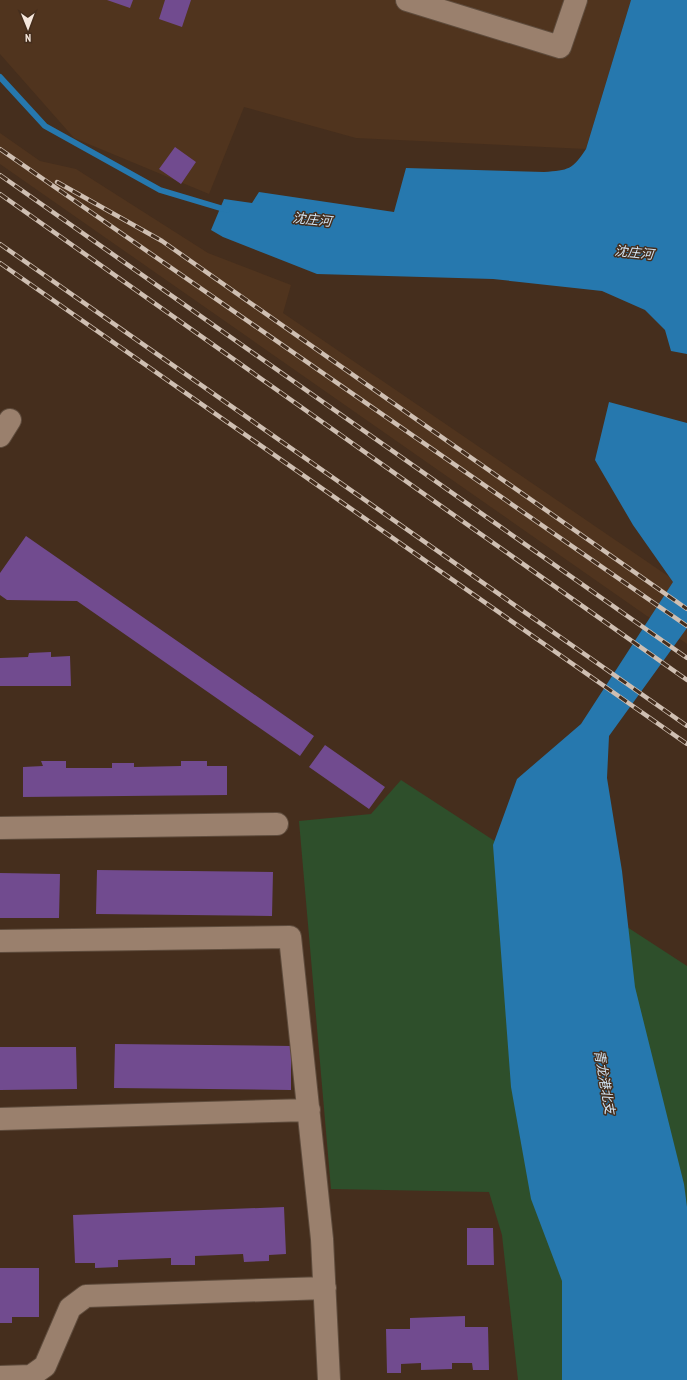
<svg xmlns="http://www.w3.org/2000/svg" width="687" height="1380" viewBox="0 0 687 1380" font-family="'PT Sans Narrow','Noto Sans SC',sans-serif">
	<rect width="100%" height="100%" fill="#452e1d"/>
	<path fill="#50341e" d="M0 0H631L586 149 356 138 244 107 209 194 74 138 0 54Z
		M0 133 40 161 76 169 208 253 291 285 283 313 687 589V644L0 164Z"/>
	<path fill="#2e4f2b" d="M401 780 687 966V1380H518L502 1235 489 1192 331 1189 299 821 371 814Z"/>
	<path fill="#2678ae" d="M631 0H687V354L671 351 665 330 645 310 602 291 493 279 317 274 223 237 211 230 224 199 252 203 259 192 394 212 406 168 544 172C569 170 572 170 586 149Z
		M609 402 687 423V628L609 736 607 778 622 871 635 987 684 1184 687 1207V1380H562V1281L531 1199 511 1087 493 845 517 779 581 724 673 582 633 525 595 460Z"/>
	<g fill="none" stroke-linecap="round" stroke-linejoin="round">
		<path stroke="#2678ae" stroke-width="6" d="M0 77 45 126 160 190 227 210"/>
	</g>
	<path fill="#714b8f" d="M107 0H133L130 8Z
		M165 0H191L182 27 159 19Z
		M175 147 196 162 181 184 159 169Z
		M26 536 314 736 300 756 77 601 7 600 0 595V573Z
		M51 652V657L70 656 71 686H0V658L28 657 29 653Z
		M325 745 385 787 369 809 309 767Z
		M41 761H66V768H112V763H134V767L181 766V761H207V766H227V795L23 797V767L43 766Z
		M97 870 273 872 272 916 96 914Z
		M0 873 60 874 59 918H0Z
		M115 1044 291 1046V1090L114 1088Z
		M0 1047H76L77 1089 0 1090Z
		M284 1207 286 1254 269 1255V1261L244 1262 243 1254 195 1256V1265H171V1258L118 1260V1267L95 1268V1263H75L73 1215Z
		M467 1228H493L494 1265H467Z
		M0 1268H39V1317H12V1323H0Z
		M465 1316V1327H488L489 1370H473L472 1363H452V1369L421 1370V1363L401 1364V1373H387L386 1329H410V1318Z"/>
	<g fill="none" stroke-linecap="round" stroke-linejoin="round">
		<g stroke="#5f4c3d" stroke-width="24">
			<path id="minor" d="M407 0 560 47 576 0
				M0 436 10 420
				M0 828 277 824
				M0 941 290 937 322 1239 329 1380
				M0 1119 309 1110
				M0 1377 31 1376 45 1366 70 1308 86 1296 325 1288"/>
		</g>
		<use href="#minor" stroke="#9a806d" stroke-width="22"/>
		<g stroke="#cfbfb2" stroke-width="4.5">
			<path id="rail" d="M0 149 687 626
				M0 175 687 658
				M57 182 162 241 687 609
				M0 194 687 680
				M0 244 687 726
				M0 263 687 744"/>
		</g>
		<use href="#rail" stroke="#452e1d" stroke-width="3" stroke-dasharray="9" stroke-linecap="butt"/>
	</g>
	<g text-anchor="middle" stroke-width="3" stroke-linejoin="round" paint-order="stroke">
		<g font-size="13" font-style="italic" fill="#d1e4f3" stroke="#452e1d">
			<text transform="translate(312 219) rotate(6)" y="5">沈庄河</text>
			<text transform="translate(634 252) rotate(6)" y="5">沈庄河</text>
			<text transform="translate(605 1082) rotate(80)" y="5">青龙港北支</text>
		</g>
	</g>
	<g transform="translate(28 28) rotate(179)" stroke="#452e1d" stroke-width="3" paint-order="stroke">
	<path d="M0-3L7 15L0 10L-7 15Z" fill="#f5e7dc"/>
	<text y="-6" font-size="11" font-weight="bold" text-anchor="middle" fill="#f5e7dc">N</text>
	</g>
</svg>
